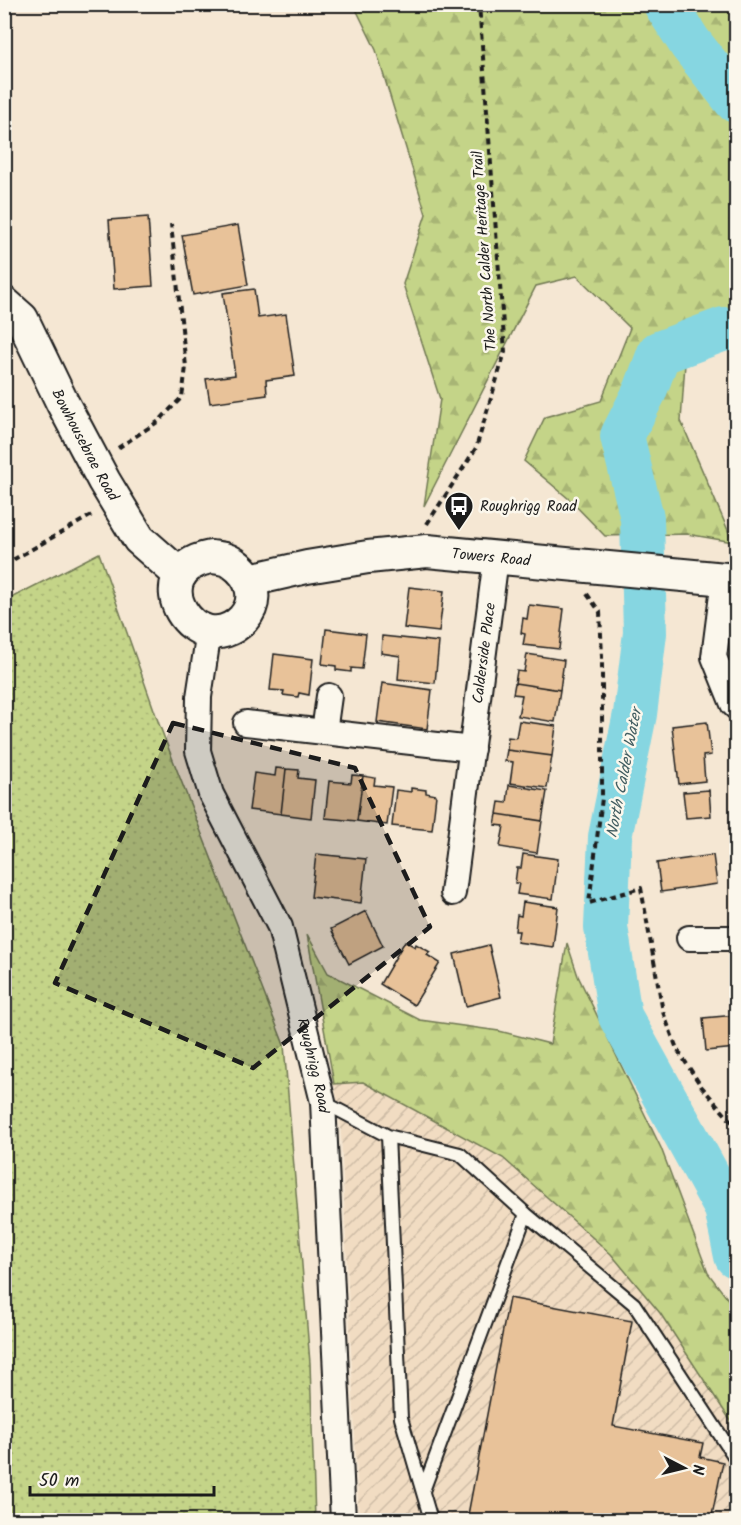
<svg xmlns="http://www.w3.org/2000/svg" width="741" height="1525" viewBox="0 0 741 1525" font-family="Kalam,sans-serif">
	<defs>
		<pattern id="industrial-furrows" width="10" height="10" patternUnits="userSpaceOnUse" patternTransform="scale(1.5)"><rect width="10" height="10" fill="#f1dcc2"/><path d="M-1 1l2-2M0 10L10 0M9 11l2-2" fill="none" stroke="#cebca6"/></pattern>
		<pattern id="grass-dots" width="8" height="8" patternUnits="userSpaceOnUse" patternTransform="scale(1.5)"><rect width="8" height="8" fill="#c4d488"/><path d="M2 2h.1M6 6h.1" fill="none" stroke="#a8b575" stroke-width="1.8" stroke-linecap="round"/></pattern>
		<pattern id="forest-firs" width="22" height="20" patternUnits="userSpaceOnUse" patternTransform="scale(1.5)"><rect width="22" height="20" fill="#c4d488"/><path d="M5 1l3.5 6h-7zM16 11l3.5 6h-7z" fill="#a8b575"/></pattern>
	</defs>
	<rect width="100%" height="100%" fill="#f5e7d3"/>
	<filter id="ink" filterUnits="userSpaceOnUse"><feTurbulence type="fractalNoise" baseFrequency=".0167" numOctaves="2"/><feDisplacementMap in="SourceGraphic" scale="12" xChannelSelector="R" yChannelSelector="G"/><feConvolveMatrix kernelMatrix="1 2 1 2 8 2 1 2 1" color-interpolation-filters="sRGB"/></filter>
	<g filter="url(#ink)">
		<path fill="url(#industrial-furrows)" d="M363 1082 453 1127 503 1158 611 1254 660 1313 736 1429V1520H359L340 1112 334 1084Z"/>
		<path fill="url(#grass-dots)" stroke="#707852" stroke-width="1.5" d="M99 553 159 724 284 1045 310 1363 315 1520H5V601Z"/>
		<path fill="url(#forest-firs)" stroke="#707852" stroke-width="1.5" d="M354 5H736V332L688 320 681 421 733 542 687 534 605 536 569 499 524 461 545 417 601 401 630 328 577 276 536 286 424 506 440 399 403 284 426 214 376 50Z
			M307 934 328 973 420 1020 499 1031 550 1044 567 943 578 976 661 1148 708 1273 736 1310V1429L660 1313 611 1254 503 1158 363 1082 334 1084Z"/>
		<g fill="none" stroke-linecap="round" stroke-linejoin="round">
			<path stroke="#86d6e1" stroke-width="44" d="M665 4 690 43 736 101
				M736 330 724 329 659 353 645 391 622 436 642 518 645 633 635 714 610 837 606 927 620 1016 726 1208 736 1256"/>
		</g>
		<path fill="#e8c299" stroke="#1c1c1c" stroke-width="1.5" d="M148 217 153 286 114 289 109 220Z
			M238 225 248 285 193 295 182 235Z
			M254 289 258 318 286 314 295 376 266 380 267 395 210 403 206 379 235 375 223 293Z
			M734 379H736V447L730 446Z
			M409 587 444 591 439 632 404 628Z
			M529 605 564 609 559 649 523 645 525 634 521 633 523 618 527 619Z
			M326 629 366 634 362 669 351 668V672L336 670V666L322 664Z
			M382 636 439 642 435 683 398 679 400 656 381 653Z
			M274 654 313 659 309 695 299 693 298 697 283 695 284 691 270 690Z
			M527 654 564 660 560 690 515 683 517 671 524 672Z
			M382 683 432 690 427 729 377 722Z
			M515 683 560 690 555 722 518 716 522 695 513 694Z
			M519 721 556 726 552 756 507 750 508 737 516 738Z
			M707 722 711 755 703 756 705 781 679 784 672 726Z
			M507 750 552 756 547 788 510 783 513 762 505 761Z
			M276 768 286 769 281 814 249 810 254 773 275 776Z
			M286 769 299 770 298 778 315 780 311 818 281 814Z
			M352 775 363 776 357 821 325 818 329 781 351 783Z
			M363 776 375 778 374 785 392 787 387 825 357 821Z
			M509 785 547 791 542 821 497 814 499 802 507 803Z
			M411 788 426 790V793L436 795 432 830 392 826 396 790 411 792Z
			M709 790 711 816 686 818 683 792Z
			M497 814 542 821 537 853 500 847 504 826 495 825Z
			M316 854 366 859 361 903 311 897Z
			M523 854 558 859 553 899 517 894 519 883H515L517 868H521Z
			M713 855 717 884 661 892 657 863Z
			M523 902 558 907 553 947 517 942 519 931H515L517 915 521 916Z
			M366 911 383 946 349 964 331 929Z
			M405 941 415 947 416 944 430 952 427 955 440 963 414 1005 380 984Z
			M489 945 501 997 466 1006 454 954Z
			M736 1015V1048L706 1051 703 1018Z
			M509 1298 632 1321 613 1426 703 1443 700 1457 723 1462 711 1520H467Z"/>
		<g fill="none" stroke-linecap="round" stroke-linejoin="round">
			<g stroke="#1c1c1c" stroke-width="16">
				<path id="service" d="M323 1102 388 1136 401 1418 431 1520
					M388 1136 460 1154 526 1214 634 1304 736 1459
					M423 1491 526 1214"/>
			</g>
			<g stroke="#1c1c1c" stroke-width="28">
				<g id="minor">
					<path d="M724 579 714 657 733 704 736 707"/>
					<path id="s1" d="M209 631 199 697 198 751 211 794 280 927 323 1102 343 1520"/>
					<path d="M246 723 472 749"/>
					<path d="M324 732 329 696"/>
					<path id="s2" d="M453 893 496 558"/>
					<path d="M689 938H736"/>
				</g>
			</g>
			<g stroke="#1c1c1c" stroke-width="36">
				<g id="tertiary">
					<path id="s3" d="M4 303 22 319 62 402 104 481 139 539 180 575"/>
					<path d="M211 557C219 558 226 558 233 563 252 576 260 600 243 619 197 667 136 571 211 557Z"/>
					<path id="s4" d="M250 580 307 567 368 557 427 551 736 580"/>
				</g>
			</g>
			<path stroke="#1c1c1c" stroke-width="4" stroke-dasharray="6 4.5" stroke-linecap="butt" d="M118 448 159 421 182 397 186 367 171 224
				M427 524 476 448 505 352 479 4
				M4 565 92 515
				M587 594 600 612 602 657V798L589 903 641 888 663 1012 677 1049 701 1086 736 1127"/>
			<use href="#service" stroke="#fbf7ec" stroke-width="12"/>
			<use href="#minor" stroke="#fbf7ec" stroke-width="24"/>
			<use href="#tertiary" stroke="#fbf7ec" stroke-width="32"/>
		</g>
	</g>
	<path fill="#1c1c1c" fill-opacity="0.2" stroke="#1c1c1c" stroke-width="4.5" stroke-dasharray="12 8" stroke-linejoin="round" d="M173 723 355 768 430 927 253 1068 55 983Z"/>
	<defs>
		<g id="bus-pin" transform="scale(1.5)"><path d="M0 17L-7.5 6A9.5 9.5 0 1 1 7.5 6Z" fill="#1c1c1c" stroke="#fbf7ec"/><path d="M-5-6H5V4H4V6H2V4H-2V6H-4V4H-5ZM-3.5-4V0h7V-4ZM-3.5 1.2v1.5H-2V1.2ZM2 1.2v1.5H3.5V1.2Z" fill="#fff"/></g>
	</defs>
	<g fill-rule="evenodd">
		<use href="#bus-pin" x="459" y="506"/>
	</g>
	<g text-anchor="middle" stroke-width="5" stroke-linejoin="round" paint-order="stroke">
		<g font-size="15" fill="#1c1c1c" stroke="#fbf7ec">
			<text transform="translate(484 251) rotate(-94)" y="5">The North Calder Heritage Trail</text>
			<text dy="5" stroke="none"><textPath href="#s3" startOffset="165">Bowhousebrae Road</textPath></text>
			<text dy="5" stroke="none"><textPath href="#s4" startOffset="244">Towers Road</textPath></text>
			<text dy="5" stroke="none"><textPath href="#s2" startOffset="242">Calderside Place</textPath></text>
			<text dy="5" stroke="none"><textPath href="#s1" startOffset="458">Roughrigg Road</textPath></text>
		</g>
		<g font-size="15" fill="#1c1c1c" stroke="#fbf7ec" text-anchor="start">
			<text x="480" y="511">Roughrigg Road</text>
		</g>
		<g font-size="16" font-style="italic" fill="#415d61" stroke="#fbf7ec">
			<text transform="translate(623 773) rotate(-79)" y="6">North Calder Water</text>
		</g>
	</g>
	<rect width="741" height="1525" fill="none" stroke="#fbf7ec" stroke-width="24"/>
	<rect x="12" y="12" width="717" height="1501" fill="none" stroke="#1c1c1c" stroke-width="2" filter="url(#ink)"/>
	<g transform="translate(684 1468) rotate(97)" stroke="#fbf7ec" stroke-width="4.5" paint-order="stroke">
	<path d="M0-4.5L10 22L0 15L-10 22Z" fill="#1c1c1c"/>
	<text y="-9" font-size="16" font-weight="bold" text-anchor="middle" fill="#1c1c1c">N</text>
	</g>
	<path d="M30 1486v9h184v-9" fill="none" stroke="#1c1c1c" stroke-width="3"/>
	<text x="39" y="1486" font-size="18" fill="#1c1c1c" stroke="#fbf7ec" stroke-width="4.5" paint-order="stroke">50 m</text>
</svg>
